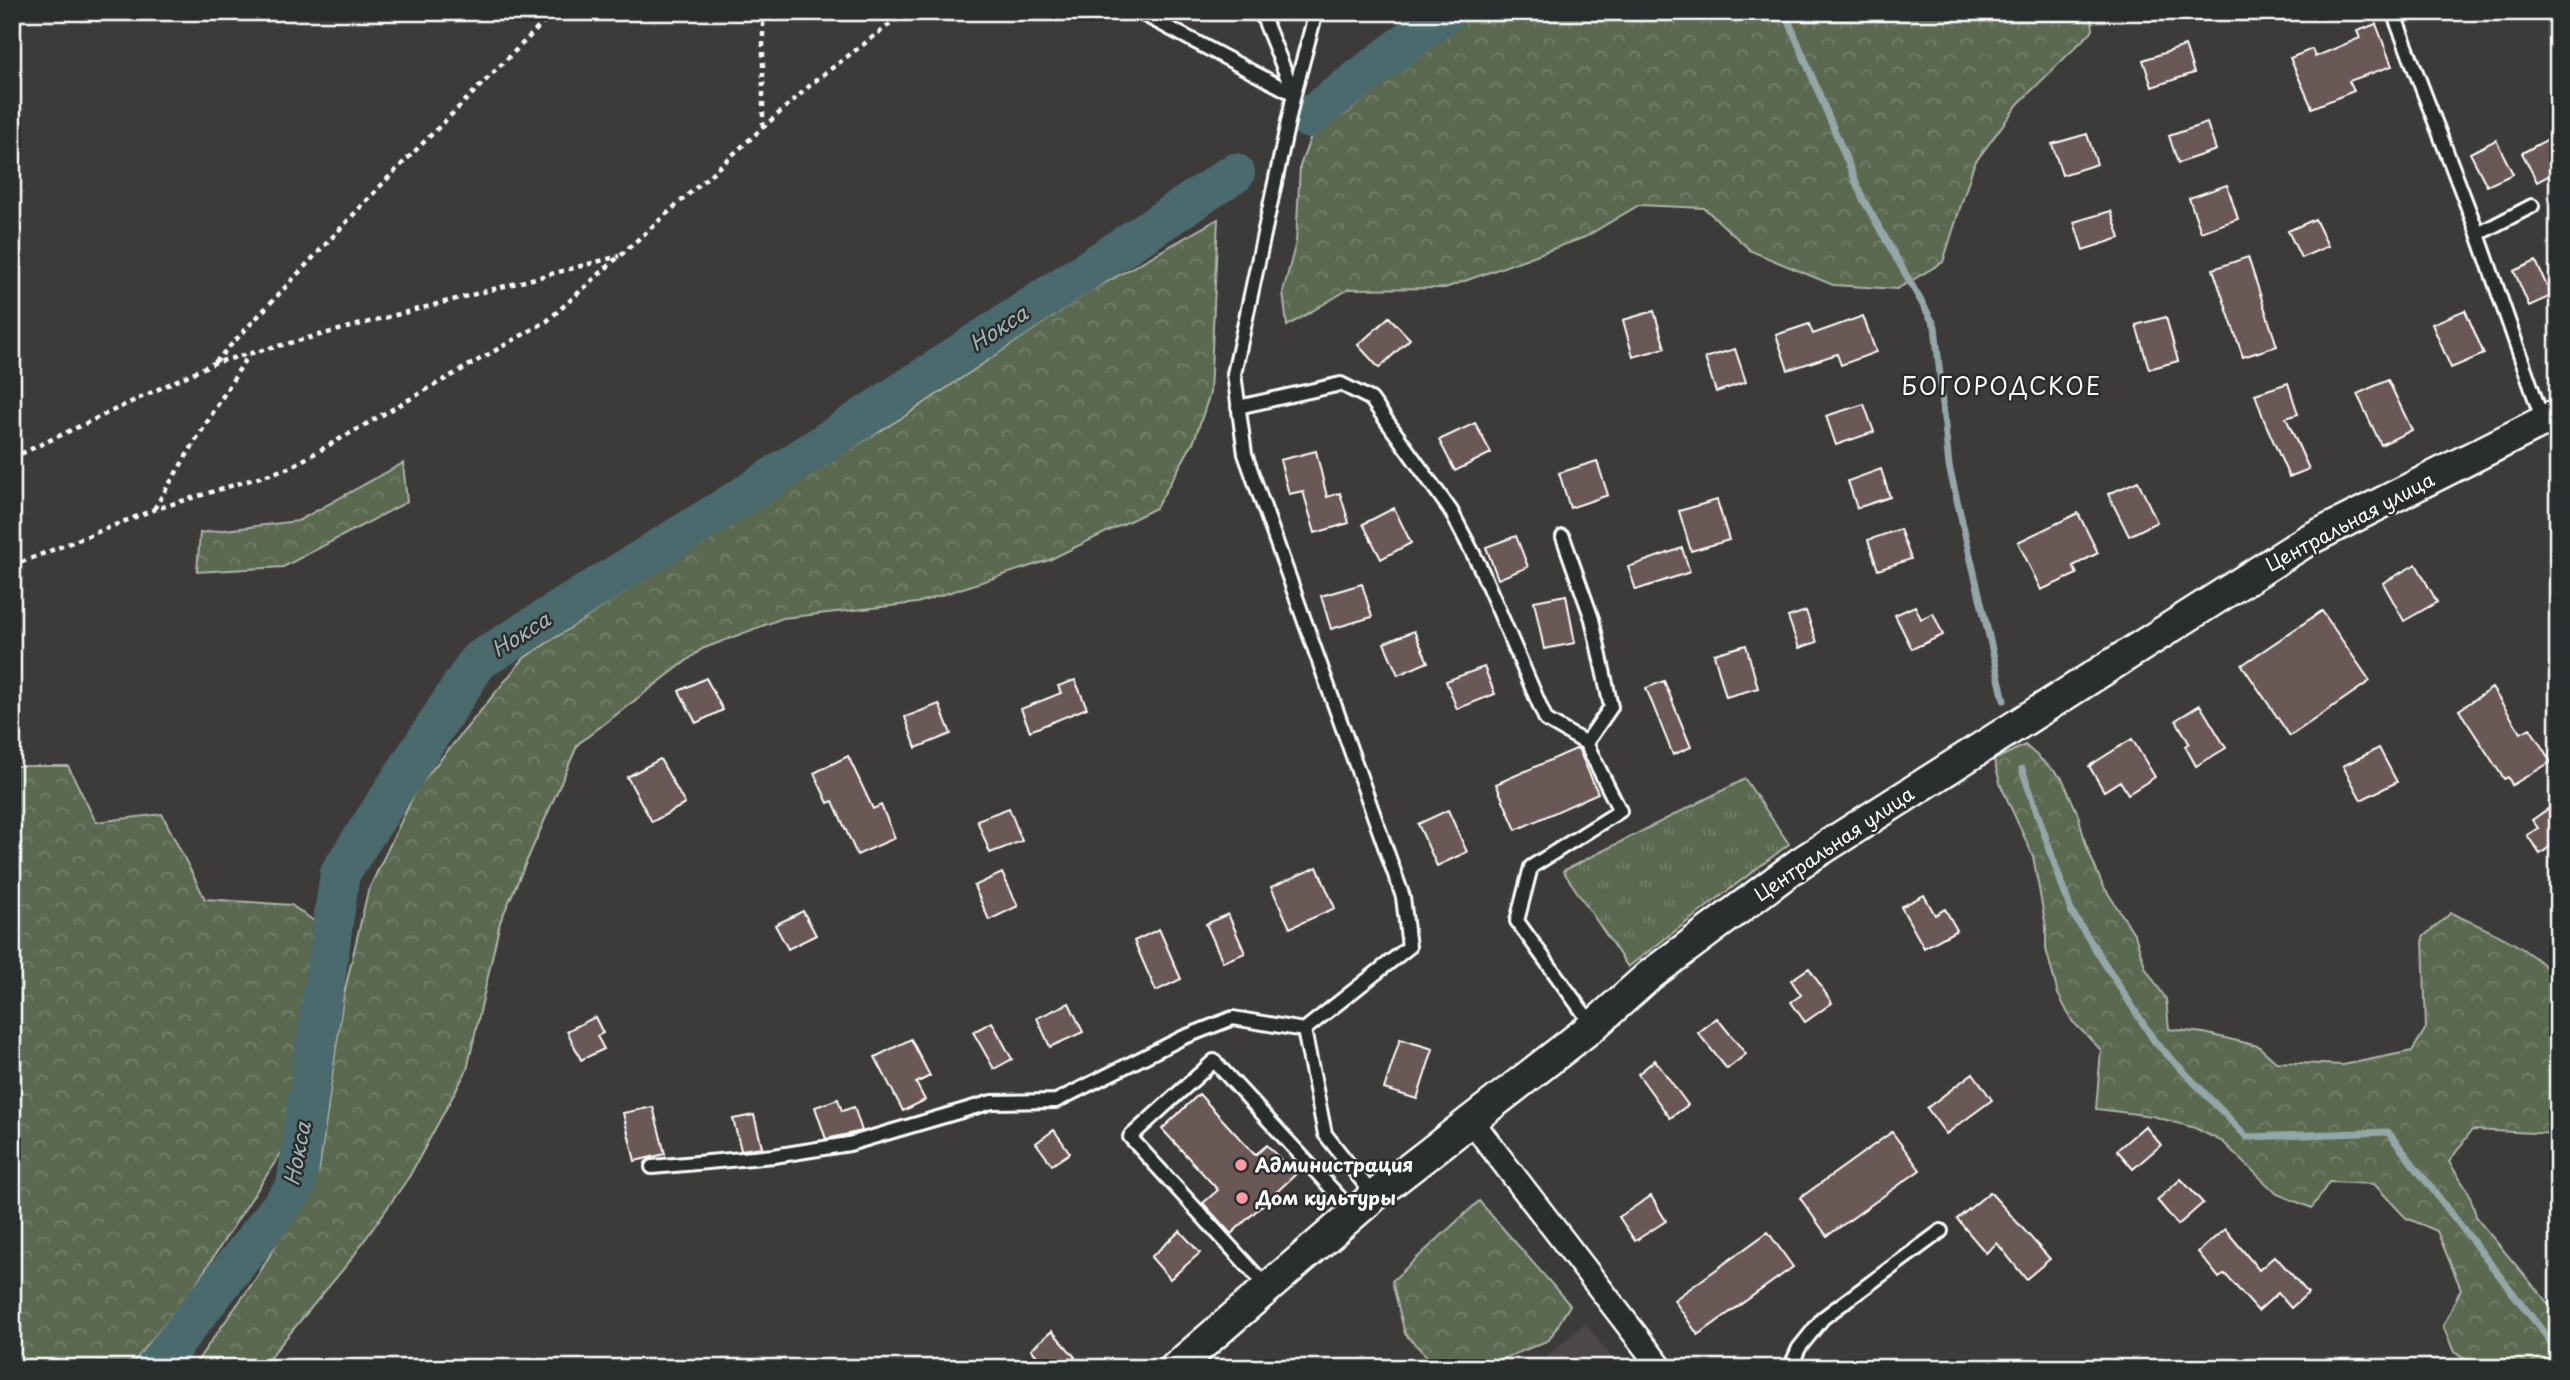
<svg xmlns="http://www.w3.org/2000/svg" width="2570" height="1380" viewBox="0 0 2570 1380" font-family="'Playpen Sans',sans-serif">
	<defs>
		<pattern id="forest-crowns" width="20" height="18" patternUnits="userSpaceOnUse" patternTransform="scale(1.75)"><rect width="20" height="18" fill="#5b6951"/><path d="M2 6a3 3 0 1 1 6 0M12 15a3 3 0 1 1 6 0" fill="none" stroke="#74806b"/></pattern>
		<pattern id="park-tufts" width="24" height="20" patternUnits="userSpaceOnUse" patternTransform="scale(1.75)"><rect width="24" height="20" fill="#5b6951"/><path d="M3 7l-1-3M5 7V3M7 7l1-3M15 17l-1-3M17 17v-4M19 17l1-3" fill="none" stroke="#74806b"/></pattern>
	</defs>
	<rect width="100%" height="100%" fill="#3d3a3a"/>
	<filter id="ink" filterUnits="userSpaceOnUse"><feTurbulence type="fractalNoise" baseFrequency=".0143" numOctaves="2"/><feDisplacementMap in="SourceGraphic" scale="14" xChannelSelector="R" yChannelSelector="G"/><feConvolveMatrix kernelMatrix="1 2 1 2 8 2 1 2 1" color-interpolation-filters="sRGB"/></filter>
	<g filter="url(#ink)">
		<path fill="#4e4746" d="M1585 1323 1620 1368H1533Z"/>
		<path fill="url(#forest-crowns)" stroke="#adb4a8" stroke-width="2" d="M1486 12H2091L2093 30 2019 103 1974 164 1943 262 1897 289 1833 285 1751 251 1704 208 1639 205 1585 237 1490 272 1445 288 1349 289 1287 326 1283 292 1296 242 1300 166 1311 136 1347 113 1465 18Z
			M1218 219 1210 393 1194 441 1156 508 1049 560 917 603 783 618 702 649 578 744 500 922 467 1070 409 1177 350 1261 261 1368H192L257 1277 319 1170 343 998 368 891 417 788 524 658 767 500 908 414 1089 292Z
			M403 463 407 502 283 567 197 572 200 533 298 521Z
			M2025 745 2062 778 2078 814 2086 845 2102 884 2135 935 2146 969 2166 999 2169 1029 2204 1033 2258 1046 2276 1062 2343 1065 2412 1051 2426 1028 2423 937 2451 913C2490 931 2531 946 2558 981V1134L2472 1130 2449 1162 2469 1193 2477 1219 2558 1315V1368H2479L2454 1352 2443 1326 2461 1289 2437 1231 2406 1218 2374 1184 2329 1182 2312 1208 2277 1194 2223 1142 2195 1128 2152 1116 2096 1109 2101 1050 2072 1021 2058 994 2046 949V927L2033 856 2001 786 1994 760Z
			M12 766H68L96 822 162 814 205 899 291 905 314 921V1068L283 1150 190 1293 129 1368H12Z
			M1479 1201 1570 1305 1549 1340 1481 1368H1438L1405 1334 1392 1281Z"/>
		<path fill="url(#park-tufts)" stroke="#adb4a8" stroke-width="2" d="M1745 779 1789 844 1628 967 1563 871Z"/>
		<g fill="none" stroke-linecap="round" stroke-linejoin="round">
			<path stroke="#94a6a7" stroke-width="7" d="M1785 12 1863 199 1935 326 1949 466 2004 700
				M2022 769 2071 911 2155 1042 2247 1137 2388 1132 2558 1351"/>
			<path stroke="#4c6b6d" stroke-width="40" d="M1308 118 1447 12
				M155 1368 296 1187 340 873 478 661 746 495 1235 173"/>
		</g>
		<path fill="#6a5856" stroke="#fff" stroke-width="2" d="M2376 24 2392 66 2349 81 2354 91 2312 108 2290 58 2312 49 2315 57 2360 38 2357 31Z
			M2185 46 2194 73 2152 87 2143 60Z
			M2207 123 2216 150 2178 163 2169 136Z
			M2087 134 2097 164 2062 175 2052 144Z
			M2550 138 2558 153V171L2537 182 2522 153Z
			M2496 140 2513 174 2487 186 2470 153Z
			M2227 185 2238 219 2201 232 2189 198Z
			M2111 211 2120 238 2083 250 2074 222Z
			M2315 219 2328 246 2301 258 2288 231Z
			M2248 257 2277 346 2243 357 2213 269Z
			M2536 261 2551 296 2529 306 2514 271Z
			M2465 310 2484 354 2451 368 2432 324Z
			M1654 311 1665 348 1633 357 1623 320Z
			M1863 316 1876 352 1841 365 1837 354 1788 370 1776 335 1809 324 1813 334Z
			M1389 317 1410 339 1379 368 1358 345Z
			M2166 317 2178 361 2149 369 2136 325Z
			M1735 349 1746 382 1716 392 1705 358Z
			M2388 380 2412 430 2381 445 2357 394Z
			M2288 383 2298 414 2286 418 2309 469 2289 477 2264 420 2255 394Z
			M1864 404 1874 432 1836 445 1826 416Z
			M1475 423 1491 453 1455 471 1439 440Z
			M1316 451 1327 497 1340 493 1349 523 1315 533 1303 491 1289 494 1280 460Z
			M1597 461 1608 495 1570 508 1559 473Z
			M1881 469 1890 497 1857 508 1848 481Z
			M2138 481 2157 522 2129 536 2108 494Z
			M1717 500 1729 540 1691 551 1679 511Z
			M1394 508 1411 543 1381 559 1363 524Z
			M2078 513 2098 553 2073 566 2077 574 2041 590 2018 542Z
			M1900 529 1911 559 1878 570 1868 540Z
			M1516 536 1528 567 1498 579 1486 547Z
			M1682 548 1690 572 1636 590 1628 567Z
			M2416 564 2437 602 2404 621 2383 583Z
			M1362 584 1372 617 1331 629 1321 596Z
			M1566 595 1575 643 1544 649 1534 601Z
			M1915 606 1921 619 1933 613 1943 635 1912 649 1895 615Z
			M1806 611 1817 642 1799 648 1788 617Z
			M2322 611 2370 681 2290 736 2242 665Z
			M1414 631 1428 662 1398 675 1384 643Z
			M1746 645 1758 688 1726 697 1714 654Z
			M1484 667 1495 694 1457 709 1446 681Z
			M706 678 723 710 696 723 679 691Z
			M1075 680 1087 708 1030 731 1021 709 1061 693 1058 686Z
			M1664 681 1691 747 1673 755 1646 688Z
			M2492 688 2521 733 2530 728 2551 762 2512 785 2508 777 2504 779 2459 710Z
			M939 704 951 734 916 748 905 717Z
			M2200 705 2226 748 2196 766 2185 746 2189 743 2176 720Z
			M2132 739 2155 777 2128 794 2120 781 2104 791 2089 766Z
			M1578 748 1598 793 1516 830 1496 784Z
			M2379 748 2397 782 2361 800 2343 766Z
			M848 756 873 809 881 805 895 838 857 855 833 801 828 803 814 773Z
			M660 759 685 804 652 822 627 777Z
			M2558 802V856L2551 846 2540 854 2527 835 2538 828 2532 820Z
			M1009 808 1022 841 990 853 977 820Z
			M1448 810 1467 852 1437 866 1418 824Z
			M1317 867 1335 908 1290 928 1271 887Z
			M1002 873 1018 906 989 920 974 886Z
			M1924 895 1935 915 1945 909 1957 930 1924 948 1901 907Z
			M803 911 816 935 788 949 775 925Z
			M1228 914 1245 953 1223 962 1206 924Z
			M1159 929 1181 979 1156 991 1134 941Z
			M1809 968 1832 1003 1805 1022 1791 1002 1801 995 1791 980Z
			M1069 1003 1083 1032 1050 1047 1037 1018Z
			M595 1017 603 1033 597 1036 604 1049 581 1060 567 1031Z
			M1717 1018 1746 1054 1727 1069 1698 1033Z
			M992 1022 1012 1059 994 1069 973 1032Z
			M911 1039 930 1076 916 1083 925 1100 903 1111 875 1057Z
			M1400 1039 1433 1049 1417 1099 1384 1089Z
			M1655 1060 1688 1105 1670 1118 1638 1074Z
			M1973 1073 1992 1100 1946 1134 1927 1108Z
			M1199 1094 1255 1155 1267 1145 1295 1175 1231 1234 1203 1203 1218 1190 1162 1129Z
			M838 1099 842 1111 854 1107 862 1131 826 1139 815 1107Z
			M653 1107 665 1154 635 1161 623 1113Z
			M754 1115 762 1147 741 1150 733 1119Z
			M2145 1126 2161 1145 2133 1169 2117 1150Z
			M1054 1130 1070 1153 1052 1165 1036 1143Z
			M1892 1132 1920 1170 1827 1236 1800 1198Z
			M2181 1179 2203 1203 2178 1225 2157 1200Z
			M1990 1192 2050 1259 2026 1279 1997 1243 1986 1253 1957 1219Z
			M1651 1196 1666 1221 1635 1241 1619 1217Z
			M2225 1229 2259 1270 2275 1256 2308 1293 2291 1308 2278 1293 2258 1311 2225 1274 2219 1278 2198 1252Z
			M1180 1231 1200 1253 1170 1279 1151 1257Z
			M1768 1232 1793 1267 1698 1335 1674 1300Z
			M1052 1331 1075 1357 1063 1368H1047L1031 1349Z"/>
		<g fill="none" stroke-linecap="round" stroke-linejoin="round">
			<g stroke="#fff" stroke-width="18">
				<path id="service" d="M1139 12 1294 94 1316 12
					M1261 12 1294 94 1234 374 1245 454 1403 897 1409 947 1304 1030 1325 1134 1374 1196
					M2393 12 2478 234 2543 421
					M2478 234 2532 206
					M1238 407 1341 384 1371 399 1451 511 1480 567 1546 720 1586 743 1620 811 1531 867 1517 921 1593 1026
					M1563 537 1592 619 1611 707 1586 743
					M652 1167 774 1156 849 1144 992 1102 1056 1101 1182 1038 1233 1018 1304 1030
					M1267 1287 1130 1137 1214 1061 1354 1213
					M1790 1368 1799 1348 1823 1318 1941 1231"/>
			</g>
			<g stroke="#fff" stroke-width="28">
				<path id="minor" d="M1470 1119 1661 1368"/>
			</g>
			<g stroke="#fff" stroke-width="35">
				<path id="tertiary" d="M1175 1368 1374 1196 1593 1026 1650 975 1800 863 2308 540 2558 414"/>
			</g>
			<path stroke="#fff" stroke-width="4.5" stroke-dasharray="5 5" stroke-linecap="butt" d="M763 127V12
				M215 362 386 180 554 12
				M12 458 214 363 619 256
				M154 509 248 355
				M12 566 153 510 289 468 547 321 815 81 906 12"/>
			<use href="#service" stroke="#2a2d2e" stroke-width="12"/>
			<use href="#minor" stroke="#2a2d2e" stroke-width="23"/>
			<use href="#tertiary" stroke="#2a2d2e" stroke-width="30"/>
		</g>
	</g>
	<g fill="#ff9aa2" stroke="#2a2d2e" stroke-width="2.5">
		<circle cx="1241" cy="1165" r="7"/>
		<circle cx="1242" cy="1198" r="7"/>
	</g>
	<g text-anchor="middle" stroke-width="5" stroke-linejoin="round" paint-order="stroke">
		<g font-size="19" fill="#fff" stroke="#2a2d2e">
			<text transform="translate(2350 522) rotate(-28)" y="7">Центральная улица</text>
			<text transform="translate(1834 844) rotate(-34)" y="7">Центральная улица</text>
		</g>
		<g font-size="19" font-weight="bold" fill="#fff" stroke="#2a2d2e" text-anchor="start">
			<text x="1255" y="1172">Администрация</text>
			<text x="1256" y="1205">Дом культуры</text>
		</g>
		<g font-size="21" font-style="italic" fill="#a6b5b6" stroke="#2a2d2e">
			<text transform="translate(999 329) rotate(-33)" y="7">Нокса</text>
			<text transform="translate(521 635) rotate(-32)" y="7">Нокса</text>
			<text transform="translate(298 1154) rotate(-79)" y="7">Нокса</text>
		</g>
		<g font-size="23" letter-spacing="2" fill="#fff" stroke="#2a2d2e">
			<text x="2002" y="395">БОГОРОДСКОЕ</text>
		</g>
	</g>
	<rect width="2570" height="1380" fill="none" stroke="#2a2d2e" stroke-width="42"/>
	<rect x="21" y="21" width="2528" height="1338" fill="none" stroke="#fff" stroke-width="2.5" filter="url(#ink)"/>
</svg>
